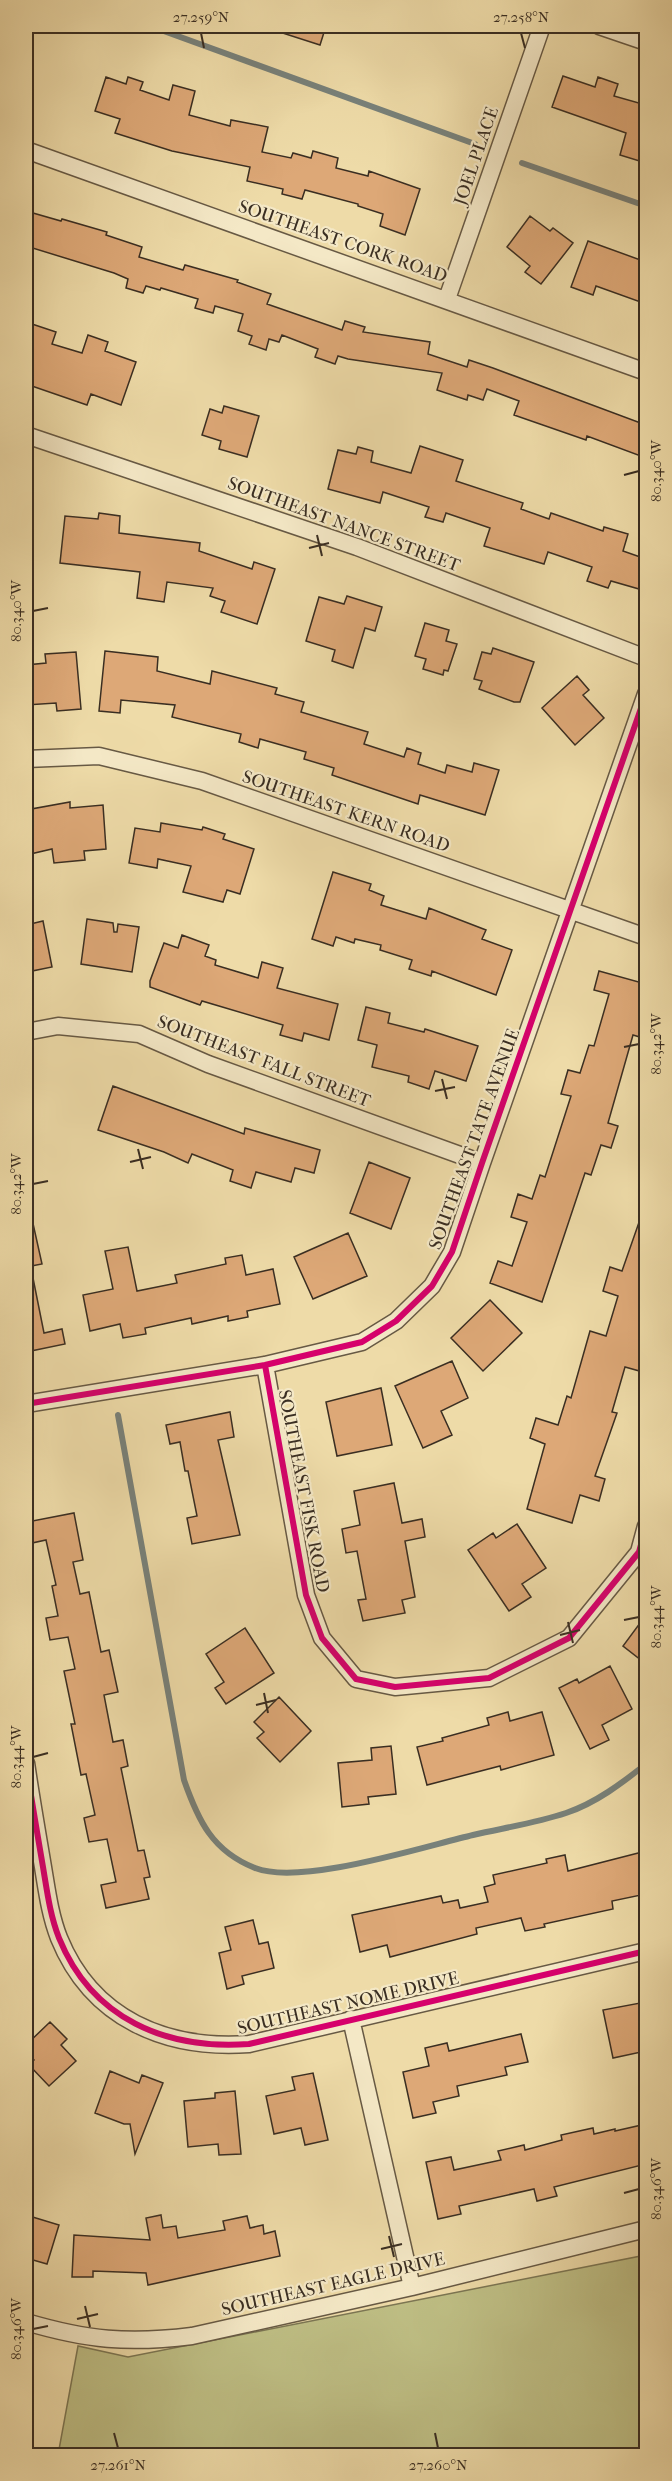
<svg xmlns="http://www.w3.org/2000/svg" width="672" height="2481" viewBox="0 0 672 2481" font-family="'IM FELL French Canon',serif">
	<rect width="100%" height="100%" fill="#eedba8"/>
	<filter id="stains"><feTurbulence type="fractalNoise" baseFrequency=".00333" numOctaves="4"/><feColorMatrix values="0 0 0 0 .2 0 0 0 0 .09 0 0 0 0 .02 0 0 0 .5 -.17"/></filter>
	<radialGradient id="worn" r=".72"><stop offset=".6" stop-color="#630" stop-opacity="0"/><stop offset="1" stop-color="#630" stop-opacity=".3"/></radialGradient>
	<path fill="#bebe84" stroke="#7c7653" stroke-width="1.5" d="M646 2255V2455H58L78 2346 128 2357Z"/>
	<g fill="none" stroke-linecap="round" stroke-linejoin="round">
		<path stroke="#78817a" stroke-width="6" d="M150 26 475 144
			M522 163 646 206
			M118 1415 184 1780C198 1820 212 1851 255 1868 301 1886 422 1847 473 1835 503 1828 536 1823 566 1813 596 1803 622 1783 646 1764"/>
	</g>
	<path fill="#dda877" stroke="#3a2e22" stroke-width="1.5" d="M270 26H326L320 45 270 29Z
		M563 76 595 87 598 77 618 84 614 96 646 105V163L620 155 626 133 552 107Z
		M106 77 126 84 128 77 143 82 140 90 169 100 173 85 195 91 189 115 230 126 231 120 268 127 262 152 291 158 293 153 311 158 313 151 338 158 336 168 368 176 369 171 420 189 405 235 380 226 383 214 358 206V204L305 190 302 199 282 194 283 189 247 181 250 167 172 151 115 133 120 119 95 111Z
		M26 211 61 221 62 219 107 232 106 235 142 247 139 257 183 270 185 265 238 280 237 282 271 294 267 304 342 330 345 321 365 327 363 332 430 342 428 354 467 367 469 360 493 368 646 425V458L587 436 586 440 514 415 519 401 487 389 483 400 468 395 467 400 437 390 442 373 348 359 338 356 335 364 315 357 318 349 282 335 279 342 269 339 266 350 249 344 252 336 238 331 243 314 215 306 213 313 195 308 198 299 161 288 160 290 146 286 143 293 126 288 128 279 114 273 26 246Z
		M530 216 550 231 553 228 573 243 541 284 525 272 530 266 507 247Z
		M588 241 646 262V304L596 286 593 295 571 287Z
		M26 322 56 332 52 344 82 353 88 335 108 342 105 351 136 362 121 405 91 394 87 405 26 384 31 366 26 364Z
		M224 406 259 416 247 457 219 449 221 441 202 435 210 409 222 413Z
		M420 446 463 460 456 481 523 503 521 509 549 519 551 513 603 531 604 527 628 534 623 551 646 559 639 589 611 581 608 588 587 581 592 567 548 552 544 564 484 546 490 528 446 513 443 522 425 517 429 507 383 492 380 503 328 489 338 450 356 454 358 447 373 451 371 462 411 473Z
		M99 513 120 516 119 533 200 543 199 551 252 569 254 562 275 569 257 624 221 612 225 601 210 596 213 588 167 582 164 602 137 598 140 572 60 563 65 516 98 519Z
		M347 596 382 607 375 631 365 628 353 668 332 661 335 650 306 641 319 597 344 604Z
		M425 623 449 630 446 641 457 644 448 671 444 670 443 675 423 669 426 659 415 656Z
		M493 648 534 662 520 702H514L479 689 482 681 474 679 482 652 491 654Z
		M105 651 158 657 157 671 210 684 212 671 277 688 275 694 304 702 301 712 368 732 364 744 404 757 407 748 421 753 418 764 445 773 447 765 472 772 474 763 499 770 485 815 420 795 418 804 332 775 334 768 304 759 306 752 260 739 258 748 239 742 241 734 172 717 175 705 121 700 120 713 99 711Z
		M76 652 81 709 57 711 56 703 26 705V665L46 663 45 654Z
		M577 676 589 690 583 695 604 718 575 745 542 708Z
		M70 802V808L103 805 106 849 84 851 85 860 54 863 52 849 26 855V810Z
		M161 823 202 830 203 827 225 834 223 839 254 849 240 894 227 890 223 902 183 892 191 866 158 859 157 868 129 863 135 828 160 832Z
		M333 872 371 884 369 890 384 896 381 905 426 919 429 908 486 930 482 939 512 950 496 995 432 971 431 976 409 969 412 960 380 950 381 945 355 939 354 943 336 937 333 946 312 939Z
		M87 919 113 923 114 932H117L118 924 139 927 132 972 81 964Z
		M43 921 52 967 32 971 30 961 26 962V925Z
		M182 935 209 945 205 956 216 960 215 965 258 978 262 962 283 968 277 988 338 1004 329 1040 304 1033 302 1041 280 1035 283 1025 202 1001 200 1005 150 987V981L164 943 178 948Z
		M599 971 646 984V1024L643 1038 633 1035 608 1123 618 1126 611 1148 601 1145 591 1175 585 1173 542 1302 490 1283 498 1261 512 1266 527 1222 511 1217 518 1194 532 1199 540 1175 545 1177 571 1096 561 1094 568 1070 580 1073 589 1045 594 1046 609 994 594 990Z
		M366 1007 390 1013 388 1023 424 1032 425 1029 478 1046 466 1081 435 1071 429 1089 408 1082 409 1076 372 1067 377 1045 358 1040Z
		M113 1086 244 1134 245 1128 320 1150 314 1173 295 1168 291 1182 256 1172 251 1188 230 1181 233 1170 192 1154 188 1163 164 1152 98 1130Z
		M369 1162 410 1178 391 1229 350 1213Z
		M644 1208 646 1209V1362L643 1372 625 1367 612 1412 617 1413 595 1476 605 1479 599 1501 580 1495 572 1523 527 1509 545 1444 530 1438 536 1418 558 1425 567 1396 571 1398 590 1331 606 1336 618 1296 603 1291 610 1267 622 1271Z
		M26 1219H32L42 1264 26 1267Z
		M348 1233 367 1276 313 1299 294 1257Z
		M128 1247 137 1291 177 1283 175 1275 226 1264 225 1258 242 1255 246 1275 273 1269 280 1304 247 1311 248 1317 228 1321V1316L192 1324 191 1318 145 1328 146 1334 123 1338 120 1324 90 1331 83 1295 113 1289 105 1251Z
		M33 1278 44 1333 62 1329 65 1344 26 1352V1279Z
		M490 1300 522 1333 483 1371 451 1338Z
		M452 1361 468 1398 441 1411 452 1435 423 1448 395 1386Z
		M381 1388 392 1445 337 1456 326 1402Z
		M230 1412 234 1437 218 1440 240 1535 192 1544 187 1518 197 1516 188 1471H185L180 1442 170 1444 166 1425Z
		M394 1483 402 1523 422 1519 425 1537 405 1541 415 1597 402 1600 405 1613 363 1621 358 1600 366 1599 357 1551 346 1553 342 1529 360 1525 354 1491Z
		M74 1513 83 1560 73 1562 80 1594 89 1592 101 1652 109 1650 118 1692 104 1695 113 1742 123 1740 128 1766 121 1768 138 1851 144 1850 150 1877 144 1878 149 1899 106 1908 101 1885 116 1882 107 1839 89 1842 84 1818 95 1815 86 1774 81 1775 71 1724H75L64 1671 75 1669 68 1637 50 1640 46 1618 58 1616 52 1586 56 1585 46 1540 32 1543 27 1522Z
		M517 1524 546 1568 522 1584 531 1597 509 1611 468 1550 493 1533 496 1538Z
		M646 1615V1664L623 1646Z
		M245 1628 274 1673 226 1704 215 1688 224 1682 206 1654Z
		M610 1666 632 1709 602 1725 609 1740 590 1749 559 1688 577 1679 579 1683Z
		M279 1697 311 1731 280 1762 257 1738 264 1732 254 1722Z
		M508 1712 510 1721 542 1712 554 1755 501 1770 500 1766 427 1785 417 1747 443 1741 442 1738 489 1725 487 1718Z
		M391 1746 396 1794 368 1797 369 1804 342 1807 338 1763 372 1760 371 1748Z
		M646 1851V1894L612 1901 613 1909 544 1924 545 1927 525 1931 521 1918 476 1928 477 1934 390 1957 387 1945 360 1952 352 1915 441 1896 443 1903 458 1900 460 1908 488 1902 484 1887 495 1884 493 1875 547 1863 546 1859 565 1855 568 1871Z
		M253 1920 259 1944 268 1942 274 1968 242 1976 244 1984 227 1989 219 1953 231 1950 225 1927Z
		M640 2003 642 2012 646 2011V2051L613 2058 603 2010Z
		M50 2022 67 2039 61 2045 76 2061 49 2086 29 2065 34 2060 26 2051V2045Z
		M521 2034 528 2062 505 2067 507 2075 457 2086 459 2096 433 2102 436 2113 413 2118 403 2072 429 2066 425 2048 447 2043 449 2051Z
		M110 2071 139 2083 142 2075 163 2083 135 2154 130 2124H124L95 2113Z
		M313 2073 328 2140 305 2145 301 2128 274 2134 266 2096 295 2090 292 2077Z
		M235 2091 241 2154 219 2155 218 2144 188 2147 184 2101 215 2098V2093Z
		M646 2124V2164L554 2187 557 2196 537 2201 534 2189 459 2206 461 2214 438 2219 426 2162 451 2157 454 2170 501 2160 498 2151 524 2145 525 2150 562 2140 561 2135 593 2128 594 2134 615 2129V2131Z
		M26 2215 59 2225 47 2264 26 2258Z
		M161 2215 163 2228 176 2226 178 2238 225 2230 223 2221 247 2216 250 2228 263 2225 264 2234 275 2231 280 2256 148 2285 146 2273 93 2271V2277H72L74 2235 150 2240 146 2218Z"/>
	<g fill="none" stroke-linecap="round" stroke-linejoin="round">
		<g stroke="#675944" stroke-width="19">
			<path id="street" d="M599 26 646 42
				M26 150 646 372
				M447 299 542 26
				M26 435 357 547 646 658
				M26 759 99 756 202 781 646 937
				M26 1032 58 1026 139 1034 208 1064 482 1163
				M265 1365 306 1595 322 1638 356 1679 395 1687 489 1678 569 1638 639 1552 646 1526
				M26 1404 265 1365 362 1342 396 1321 432 1286 452 1252 482 1163 646 694
				M26 1763C31 1797 37 1832 43 1867 47 1891 50 1915 59 1938 92 2019 166 2050 249 2044L646 1951
				M351 2019 412 2287
				M26 2322C87 2340 128 2344 192 2336L412 2287 646 2229"/>
		</g>
		<use href="#street" stroke="#f4e8c6" stroke-width="16"/>
		<g stroke="#f4e8c6" stroke-width="10">
			<path id="cycleway" d="M265 1365 306 1595 322 1638 356 1679 395 1687 489 1678 569 1638 639 1552 646 1526
				M26 1404 265 1365 362 1342 396 1321 432 1286 452 1252 482 1163 646 694
				M26 1763C31 1797 37 1832 43 1867 47 1891 50 1915 59 1938 92 2019 166 2050 249 2044L646 1951"/>
		</g>
		<use href="#cycleway" stroke="#d6006c" stroke-width="6"/>
	</g>
	<path fill="none" stroke="#3a2e22" stroke-width="2" d="M201 33 204 48M521 33 525 48M624 475 639 471M317 535 322 556M309 548 329 543M33 611 48 608M624 1047 639 1044M442 1079 447 1099M435 1091 455 1087M138 1149 143 1169M130 1162 151 1157M33 1184 48 1181M624 1620 639 1617M568 1622 573 1643M560 1635 580 1630M264 1693 268 1713M256 1705 276 1700M33 1757 48 1753M624 2193 639 2189M389 2236 394 2257M381 2249 402 2244M85 2306 90 2327M77 2319 98 2314M33 2329 48 2326M114 2433 118 2448M435 2433 438 2448"/>
	<g text-anchor="middle" stroke-width="4.5" stroke-linejoin="round" paint-order="stroke">
		<g font-size="18" fill="#3a2e22" stroke="#f4e8c6">
			<text transform="translate(476 156) rotate(-71)" y="6">JOEL PLACE</text>
			<text transform="translate(343 241) rotate(19)" y="6">SOUTHEAST CORK ROAD</text>
			<text transform="translate(344 524) rotate(20)" y="6">SOUTHEAST NANCE STREET</text>
			<text transform="translate(346 811) rotate(19)" y="6">SOUTHEAST KERN ROAD</text>
			<text transform="translate(264 1061) rotate(21)" y="6">SOUTHEAST FALL STREET</text>
			<text transform="translate(474 1139) rotate(-70)" y="6">SOUTHEAST TATE AVENUE</text>
			<text transform="translate(304 1491) rotate(79)" y="6">SOUTHEAST FISK ROAD</text>
			<text transform="translate(348 2003) rotate(-13)" y="6">SOUTHEAST NOME DRIVE</text>
			<text transform="translate(333 2284) rotate(-13)" y="6">SOUTHEAST EAGLE DRIVE</text>
		</g>
	</g>
	<rect width="672" height="2481" fill="none" stroke="#eedba8" stroke-width="66"/>
	<rect x="33" y="33" width="606" height="2415" fill="none" stroke="#3a2e22" stroke-width="2"/>
	<g font-size="15" text-anchor="middle" fill="#3a2e22">
		<text x="201" y="22">27.259°N</text>
		<text x="521" y="22">27.258°N</text>
		<text transform="translate(656 471) rotate(-90)" y="5">80.340°W</text>
		<text transform="translate(16 611) rotate(-90)" y="5">80.340°W</text>
		<text transform="translate(656 1044) rotate(-90)" y="5">80.342°W</text>
		<text transform="translate(16 1184) rotate(-90)" y="5">80.342°W</text>
		<text transform="translate(656 1617) rotate(-90)" y="5">80.344°W</text>
		<text transform="translate(16 1757) rotate(-90)" y="5">80.344°W</text>
		<text transform="translate(656 2189) rotate(-90)" y="5">80.346°W</text>
		<text transform="translate(16 2329) rotate(-90)" y="5">80.346°W</text>
		<text x="118" y="2470">27.261°N</text>
		<text x="438" y="2470">27.260°N</text>
	</g>
	<rect width="100%" height="100%" filter="url(#stains)"/>
	<rect width="100%" height="100%" fill="url(#worn)"/>
</svg>
